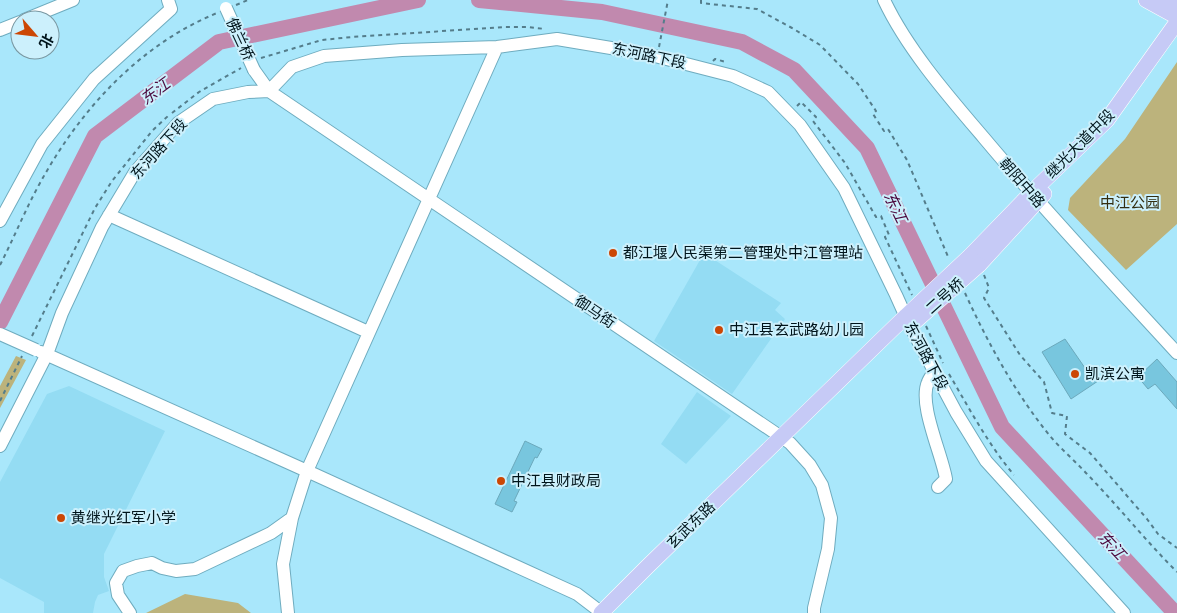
<svg xmlns="http://www.w3.org/2000/svg" width="1177" height="613" viewBox="0 0 1177 613" font-family="Rubik,'Noto Sans SC',sans-serif">
	<rect width="100%" height="100%" fill="#a9e7fb"/>
	<path fill="#94dcf3" d="M704 253 781 303 775 310 785 319 732 394 654 341Z
		M69 386 165 431 104 554V577L109 591 98 595 95 602 93 613H44V602L0 578V482L47 394Z
		M697 392 731 416 686 464 661 444Z"/>
	<path fill="#bcb37c" d="M1177 62V224L1126 270 1068 210 1070 198 1125 139Z
		M16 356 26 360 0 408V386Z
		M185 594 238 603 251 613H146Z"/>
	<g fill="none" stroke-linecap="round" stroke-linejoin="round">
		<path stroke="#c189ae" stroke-width="16" d="M479 0 602 12 742 42 794 70 867 148 1002 427 1175 613
			M0 322 95 136 219 42 418 0"/>
	</g>
	<path fill="#78c6de" stroke="#6ca9bc" d="M1065 339 1085 368 1089 366 1098 381 1071 399 1042 352Z
		M1157 359 1177 382V409L1155 384 1148 389 1138 377Z
		M525 441 542 449 537 458 535 457 514 501 517 502 512 512 495 504Z"/>
	<g fill="none" stroke-linecap="round" stroke-linejoin="round">
		<g stroke="#6facbf" stroke-width="14">
			<path id="minor" d="M884 0C907 49 949 97 984 138 1046 212 1112 282 1177 353
				M24 20 73 0
				M0 30 20 22
				M254 70 269 91 790 443 810 465 822 485 831 518 828 549 814 608V613
				M109 215 368 332
				M0 221 42 144 94 79 171 9 168 0
				M41 352 307 471 577 594 602 613
				M934 372C932 375 929 379 928 382 918 404 942 454 946 479L938 487
				M0 446 47 354 62 313 102 227 135 172 178 123 213 99 248 92 269 91 292 67 324 56 402 50 497 47 557 39 647 54 733 76 768 92 800 125 844 188 896 295 910 326 956 412 986 461 1124 613
				M130 613 118 595 116 583 123 571 137 566 152 563 162 568 176 571 195 569 271 533 292 518
				M288 613 283 564 292 518 307 471 497 47"/>
		</g>
		<g stroke="#fff" stroke-width="16">
			<path id="major" d="M1146 0 1177 17
				M1169 0 1177 5
				M970 256 1031 193 1107 120 1177 22
				M979 265 1044 194
				M601 613 648 566 906 316"/>
		</g>
		<path stroke="#547d8b" stroke-width="2" stroke-dasharray="4 4" stroke-linecap="butt" d="M701 0V3L757 9 792 28 820 45 858 84 876 111 873 114 884 131 888 129 907 160 949 259
			M236 5 248 0
			M659 47 668 0
			M261 58 322 40 352 37 505 27H528L545 29
			M713 61 715 59 726 62
			M797 106 801 102 816 117 813 121 845 163 876 217 881 216 889 235 885 237 912 295
			M172 113 199 92 241 68
			M0 265C14 238 25 210 40 183 80 110 139 45 217 13
			M984 275 989 288 984 298 1020 355 1044 382 1052 413 1067 416 1065 434 1090 453 1147 519 1158 534 1177 548
			M965 293C988 343 1015 393 1050 436 1061 449 1075 461 1087 474 1118 506 1145 540 1177 572
			M926 326 943 363
			M32 336 95 208 112 181 152 131 168 116
			M949 374C969 408 988 444 1014 475
			M0 401 22 356"/>
		<use href="#minor" stroke="#fff" stroke-width="12"/>
		<use href="#major" stroke="#c6caf6" stroke-width="15"/>
		<g stroke="#6facbf" stroke-width="14" stroke-linecap="butt">
			<path id="minor-bridge" d="M226 8 254 70
				M0 334 36 350"/>
		</g>
		<g stroke="#fff" stroke-width="16" stroke-linecap="butt">
			<path id="major-bridge" d="M906 316 970 256
				M910 326 979 265"/>
		</g>
		<use href="#minor-bridge" stroke="#fff" stroke-width="12"/>
		<use href="#major-bridge" stroke="#c6caf6" stroke-width="15"/>
	</g>
	<g fill="#cc4704" stroke="#ccf0fc" stroke-width="2">
		<circle cx="613" cy="253" r="5"/>
		<circle cx="719" cy="330" r="5"/>
		<circle cx="1075" cy="374" r="5"/>
		<circle cx="501" cy="481" r="5"/>
		<circle cx="61" cy="518" r="5"/>
	</g>
	<g text-anchor="middle" stroke-width="4" stroke-linejoin="round" paint-order="stroke">
		<g font-size="15" fill="#00141b" stroke="#ccf0fc">
			<text transform="translate(240 39) rotate(65)" y="5">佛兰桥</text>
			<text transform="translate(649 56) rotate(12)" y="5">东河路下段</text>
			<text transform="translate(1080 144) rotate(-45)" y="5">继光大道中段</text>
			<text transform="translate(159 149) rotate(-48)" y="5">东河路下段</text>
			<text transform="translate(1022 183) rotate(49)" y="5">朝阳中路</text>
			<text transform="translate(945 296) rotate(-42)" y="5">二号桥</text>
			<text transform="translate(595 312) rotate(34)" y="5">御马街</text>
			<text transform="translate(926 356) rotate(62)" y="5">东河路下段</text>
			<text transform="translate(691 525) rotate(-44)" y="5">玄武东路</text>
		</g>
		<g font-size="15" fill="#332e11" stroke="#ccf0fc">
			<text x="1130" y="208">中江公园</text>
		</g>
		<g font-size="15" fill="#00141b" stroke="#ccf0fc" text-anchor="start">
			<text x="623" y="258">都江堰人民渠第二管理处中江管理站</text>
			<text x="729" y="335">中江县玄武路幼儿园</text>
			<text x="1085" y="379">凯滨公寓</text>
			<text x="511" y="486">中江县财政局</text>
			<text x="71" y="523">黄继光红军小学</text>
		</g>
		<g font-size="16" font-style="italic" fill="#4c083d" stroke="#ccf0fc">
			<text transform="translate(155 91) rotate(-37)" y="6">东江</text>
			<text transform="translate(896 207) rotate(64)" y="6">东江</text>
			<text transform="translate(1112 545) rotate(47)" y="6">东江</text>
		</g>
	</g>
	<g transform="translate(35 35) rotate(118)"><circle r="24" fill="#ccf0fc" stroke="#7a98a2"/>
	<path d="M0-4L9 19L0 12L-9 19Z" fill="#cc4704"/>
	<text y="-8" font-size="14" font-weight="bold" text-anchor="middle" fill="#00141b">北</text>
	</g>
</svg>
